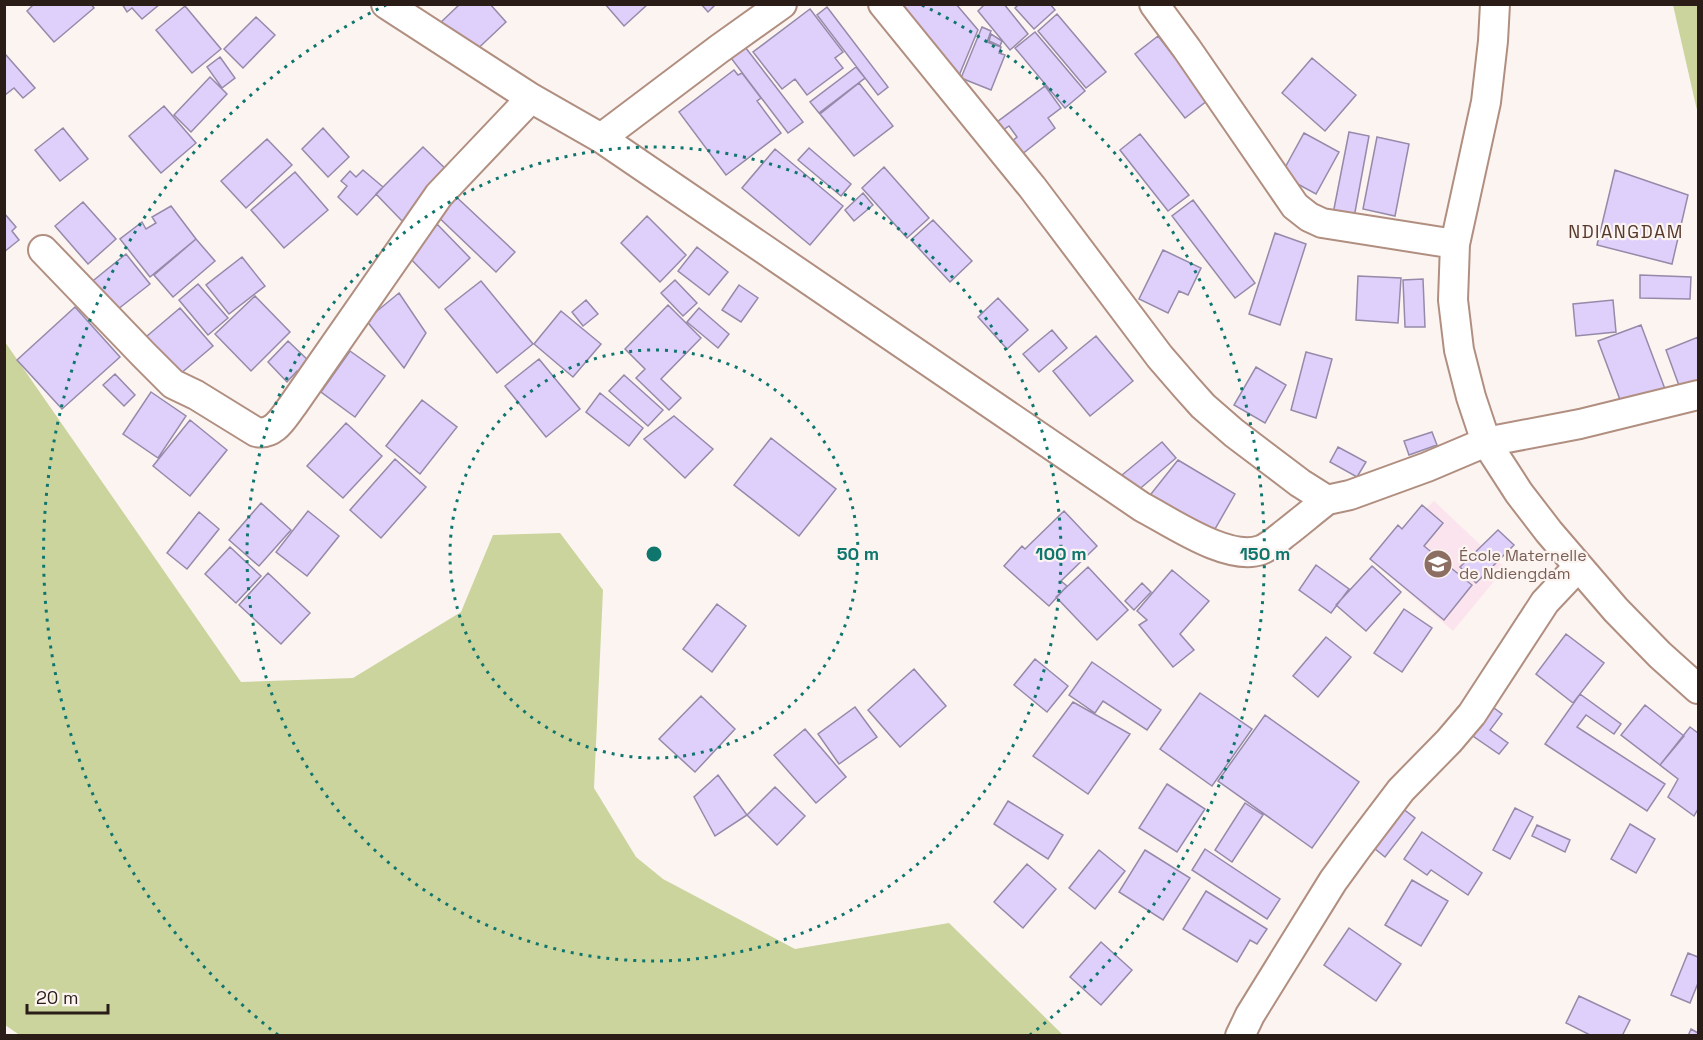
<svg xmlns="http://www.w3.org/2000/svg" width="1703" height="1040" viewBox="0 0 1703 1040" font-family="'Space Grotesk',sans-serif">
	<rect width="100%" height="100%" fill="#fcf4f1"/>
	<path fill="#fce4ef" d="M1434 501 1505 568 1453 631 1370 559Z"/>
	<path fill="#cbd49d" d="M1673 5H1698V113L1696 106Z
		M5 342 241 682 353 678 461 612 493 535 560 533 603 590 594 788 636 857 663 879 795 949 949 923 1063 1035 21 1036 5 1025Z"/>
	<path fill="#decffb" stroke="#958aa9" stroke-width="1.5" d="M34 4H91L94 8 54 42 27 11Z
		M122 4H160L142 19 132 8 127 12Z
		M460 4H490L506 22 469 57 438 25Z
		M605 4H648L624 26Z
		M701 4H716L708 12Z
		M893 4H956L978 30 958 78Z
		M985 4H1004L1028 34 1010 50 978 11Z
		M1019 4H1050L1055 10 1034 29 1015 8Z
		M185 6 221 49 192 73 156 30Z
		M827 7 888 87 878 95 817 15Z
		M810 9 843 52 835 58 843 68 807 95 795 79 782 89 753 52Z
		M1057 14 1106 72 1086 88 1038 31Z
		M256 17 275 35 243 68 224 49Z
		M982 27 991 31 987 42 1001 47 999 53 1005 55 991 90 961 78Z
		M1035 32 1085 91 1065 108 1015 48Z
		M991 34 1002 41 1000 46 989 41Z
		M1158 36 1208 100 1185 118 1135 54Z
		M742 43 803 122 788 133 728 54Z
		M6 55 35 88 23 98 14 88 5 95 4 94V56Z
		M220 57 235 78 222 88 207 67Z
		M1312 58 1356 95 1325 131 1282 93Z
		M856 67 865 78 819 113 810 102Z
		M734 70 738 75 742 73 761 98 757 101 781 133 726 175 679 112Z
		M210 77 227 94 191 132 174 115Z
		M859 83 893 126 854 156 820 114Z
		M1045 86 1061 108 1048 118 1055 128 1021 155 1011 142 1017 137 1009 126 1003 130 997 122Z
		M164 106 196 143 161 173 129 136Z
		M63 128 88 159 60 181 35 150Z
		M323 128 349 157 328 177 302 149Z
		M1349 132 1369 136 1353 223 1332 219Z
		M1304 133 1339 152 1316 194 1281 175Z
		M1140 134 1189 195 1168 211 1120 150Z
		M1377 137 1409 144 1395 216 1363 209Z
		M267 139 292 165 246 208 221 181Z
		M423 147 451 174 403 222 376 194Z
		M809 148 851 184 841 196 798 160Z
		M775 149 843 206 810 245 742 188Z
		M884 167 929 218 907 238 862 188Z
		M363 170 383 187 357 215 338 197 347 186 341 181 350 171 356 177Z
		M1615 170 1688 195 1672 264 1597 245Z
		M295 172 328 210 284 248 251 210Z
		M450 191 515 252 496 272 432 211Z
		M863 193 873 205 854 221 845 210Z
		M1193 200 1255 283 1235 298 1172 216Z
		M83 202 116 239 88 264 55 226Z
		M171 206 196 239 150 277 120 239 142 222 146 229 156 223 152 217Z
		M4 213 16 227 12 231 19 240 4 252Z
		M647 216 686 255 660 282 621 243Z
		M933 220 972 261 950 282 911 240Z
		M437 224 470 258 439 288 406 254Z
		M1275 233 1306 244 1280 325 1249 314Z
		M196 239 215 261 173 297 154 275Z
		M697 247 728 272 709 295 678 271Z
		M1163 250 1201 268 1188 295 1179 291 1168 313 1139 299Z
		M126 254 150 284 113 313 89 284Z
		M242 257 265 286 229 314 206 285Z
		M1640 275 1691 277 1690 299 1640 298Z
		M1358 276 1401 278 1398 323 1356 320Z
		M1423 279 1425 327H1405L1403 280Z
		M675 280 697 303 683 316 661 293Z
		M481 281 533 344 497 373 445 309Z
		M198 284 228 318 208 335 179 300Z
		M739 285 758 298 741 322 722 310Z
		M399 293 426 333 404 368 366 320Z
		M255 296 290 332 251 371 215 334Z
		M998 298 1028 330 1007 349 978 317Z
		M586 300 598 314 583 326 572 312Z
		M1613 300 1616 332 1576 336 1573 304Z
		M668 305 701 338 661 379 681 398 669 410 636 378 645 369 625 349Z
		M75 307 120 357 62 409 17 360Z
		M180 308 213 346 173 380 140 342Z
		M699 308 729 334 718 348 687 322Z
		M561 311 601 344 573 377 534 344Z
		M1641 325 1665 389 1622 405 1598 341Z
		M1052 330 1067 348 1039 372 1023 354Z
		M1096 336 1133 381 1090 416 1053 371Z
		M1698 337V385L1681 391 1666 350Z
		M288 341 311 363 301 374 297 371 287 382 268 362Z
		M350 351 385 376 355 417 321 392Z
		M1306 352 1332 359 1316 418 1291 410Z
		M539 359 580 409 546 437 505 386Z
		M1256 367 1286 385 1265 423 1234 405Z
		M115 374 135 395 124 406 103 385Z
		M624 375 663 410 648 426 609 391Z
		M151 392 186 416 158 458 123 434Z
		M600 393 643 428 629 446 586 412Z
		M422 400 457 427 420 474 386 446Z
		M674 416 713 449 685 478 644 439Z
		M190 420 227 450 190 496 153 466Z
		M346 423 382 456 343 498 307 466Z
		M1432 432 1437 445 1409 455 1404 441Z
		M771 438 836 489 799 536 734 485Z
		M1162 442 1176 458 1136 492 1122 475Z
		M1338 447 1366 462 1357 477 1330 462Z
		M395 459 426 487 381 538 350 510Z
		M1178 460 1235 494 1211 536 1147 499Z
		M261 503 291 530 259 566 229 540Z
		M1422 505 1443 523 1424 546 1472 585 1444 620 1370 559 1398 525 1402 529Z
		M308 511 339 536 307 576 276 552Z
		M1064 511 1097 546 1061 581 1067 586 1049 606 1004 566 1022 546 1025 549Z
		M199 512 219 529 187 569 167 553Z
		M1498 530 1514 545 1476 583 1460 567Z
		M230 547 261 576 236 603 205 574Z
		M1316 565 1349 589 1331 613 1299 590Z
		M1372 566 1401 592 1366 631 1336 605Z
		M1088 567 1128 610 1097 640 1056 597Z
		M1172 570 1209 601 1180 634 1194 650 1173 667 1139 625 1147 620 1137 611Z
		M268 573 310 613 281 644 239 605Z
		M1142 583 1151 592 1134 610 1125 601Z
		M717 604 746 626 712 672 683 649Z
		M1404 609 1432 628 1402 672 1374 653Z
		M1566 634 1604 663 1573 703 1536 674Z
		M1326 637 1351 657 1318 697 1293 676Z
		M1035 659 1068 686 1047 712 1014 685Z
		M1092 662 1161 710 1147 730 1103 701 1095 713 1069 695Z
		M914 669 946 706 900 747 868 710Z
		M1200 693 1252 729 1212 786 1160 749Z
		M1580 694 1621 724 1614 734 1586 715 1577 727 1665 784 1647 811 1545 744Z
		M701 696 735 729 695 772 659 739Z
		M1073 702 1130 734 1088 794 1033 756Z
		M1490 705 1502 714 1490 730 1508 743 1499 754 1470 734Z
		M1645 705 1684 736 1660 765 1621 735Z
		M855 707 877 737 839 764 818 734Z
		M1265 715 1359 782 1312 848 1218 781Z
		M1690 727 1698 733V809L1694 816 1668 797 1678 779 1660 765Z
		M805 729 846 777 816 803 774 755Z
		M718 775 747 815 715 836 694 797Z
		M1167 784 1205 809 1177 852 1139 828Z
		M775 787 805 816 777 845 747 815Z
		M1008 801 1063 835 1048 859 994 824Z
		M1245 803 1263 815 1232 862 1215 850Z
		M1398 805 1415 818 1385 857 1369 844Z
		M1515 808 1533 817 1510 859 1493 850Z
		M1630 824 1655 839 1636 873 1611 859Z
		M1537 825 1570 840 1565 852 1532 836Z
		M1422 832 1482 873 1468 895 1431 870 1427 875 1404 859Z
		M1205 849 1280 899 1267 919 1192 870Z
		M1099 850 1125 871 1095 909 1069 888Z
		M1145 850 1190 878 1163 920 1119 892Z
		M1027 864 1056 889 1023 928 994 902Z
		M1412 880 1448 901 1421 946 1385 925Z
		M1206 891 1267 929 1257 944 1250 940 1237 962 1183 929Z
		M1349 928 1401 964 1376 1001 1324 965Z
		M1101 942 1132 970 1101 1005 1070 977Z
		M1688 953 1698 957V983L1690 1003 1671 995Z
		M1579 996 1630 1020 1622 1036H1592L1566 1023Z
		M1691 1029 1698 1033V1036H1688Z"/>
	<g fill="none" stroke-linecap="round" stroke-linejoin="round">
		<g stroke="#b18f80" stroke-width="32">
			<path id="minor" d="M386 4 531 98 601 138 1142 507C1171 522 1228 562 1261 550 1271 546 1279 538 1287 532 1301 521 1314 510 1327 500
				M883 4 1032 187 1160 357 1186 387 1203 406 1234 433 1300 483 1327 500 1350 495 1427 467 1486 442 1580 424 1698 395
				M1154 4 1187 49 1295 206 1309 217 1322 223 1455 244
				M1495 4 1493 41 1486 102 1455 244 1453 300 1459 350 1471 397 1486 442 1519 493 1549 532 1616 610 1660 655 1698 689
				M601 138 719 49 782 4
				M43 250 144 355 173 384 196 395 256 432C274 436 283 418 293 405L439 195 531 98
				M1240 1036 1250 1015 1333 881 1357 848 1401 790 1449 741 1472 714 1545 602 1578 567"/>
		</g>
		<use href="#minor" stroke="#fff" stroke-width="28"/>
	</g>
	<g fill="none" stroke="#0f766e" stroke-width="3" stroke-dasharray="3 6">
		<circle cx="654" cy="554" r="204"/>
		<circle cx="654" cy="554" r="407"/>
		<path d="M278 1035A611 611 0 0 1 386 5M922 5A611 611 0 0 1 1030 1035"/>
	</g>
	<defs>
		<g id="school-disc" transform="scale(1.5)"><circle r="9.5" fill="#8d6e63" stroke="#fcf4f1"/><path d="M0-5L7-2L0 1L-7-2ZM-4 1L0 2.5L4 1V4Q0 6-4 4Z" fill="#fff"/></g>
	</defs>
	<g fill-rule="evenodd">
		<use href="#school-disc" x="1438" y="564"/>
	</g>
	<g text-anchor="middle" stroke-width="4.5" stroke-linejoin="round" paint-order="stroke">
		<g font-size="16" fill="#785e54" stroke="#fcf4f1" text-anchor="start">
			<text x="1459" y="561">École Maternelle<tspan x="1459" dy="18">de Ndiengdam</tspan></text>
		</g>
		<g font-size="18" letter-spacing="1.5" fill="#55382b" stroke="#fcf4f1">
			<text x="1626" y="238">NDIANGDAM</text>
		</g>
	</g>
	<circle cx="654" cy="554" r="9" fill="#0f766e" stroke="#fcf4f1" stroke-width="3"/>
	<g font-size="18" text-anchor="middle" font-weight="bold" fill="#0f766e" stroke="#fcf4f1" stroke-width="4.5" stroke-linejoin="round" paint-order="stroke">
		<text x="858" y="560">50 m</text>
		<text x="1061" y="560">100 m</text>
		<text x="1265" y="560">150 m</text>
	</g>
	<rect width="1703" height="1040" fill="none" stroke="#2a1d18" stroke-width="12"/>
	<path d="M27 1004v9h81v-9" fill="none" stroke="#2a1d18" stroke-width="3"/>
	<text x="36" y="1004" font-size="18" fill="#2a1d18" stroke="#fcf4f1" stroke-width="4.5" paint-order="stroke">20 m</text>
</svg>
